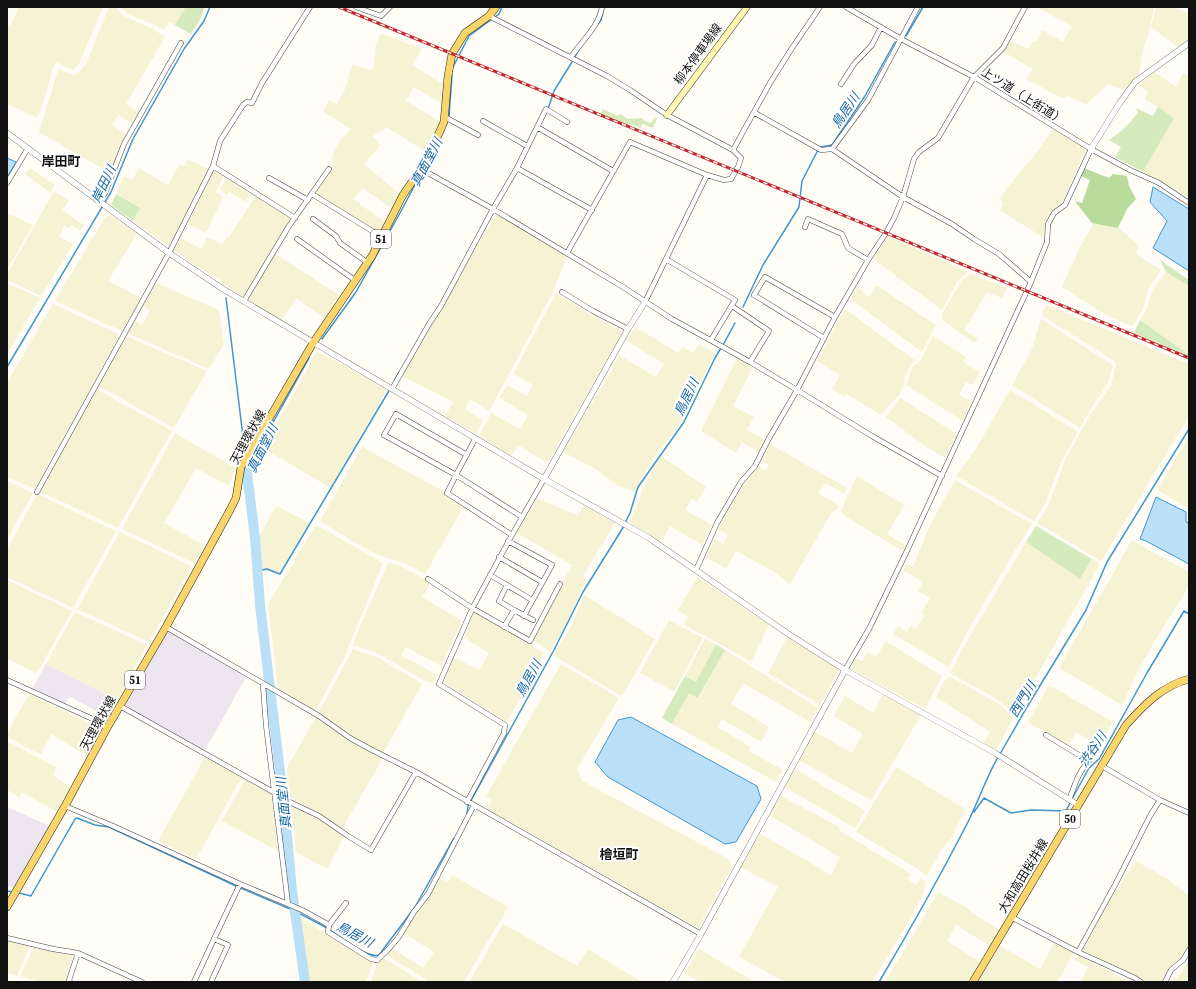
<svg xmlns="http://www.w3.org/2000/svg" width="1196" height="989" viewBox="0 0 1196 989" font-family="'Source Serif 4','Noto Sans JP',serif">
	<rect width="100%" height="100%" fill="#fffdf5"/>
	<path fill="#eee6ef" d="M169 632 246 677 204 752 124 707 166 634Z
		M46 664 117 700 108 717 70 697 65 704 32 689Z
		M7 807 50 826 15 888 7 886Z"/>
	<path fill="#f6f3d4" d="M19 7H103L79 64 72 70 58 63H55L53 68 44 100 37 118 7 104V26L11 24Z
		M109 7H116L124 16 153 29 165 37 126 104 141 113 135 125 118 115 112 125 129 136 112 174 39 132 58 70 59 69 73 75 78 73 86 64Z
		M121 7H187L175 25 169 22 164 30 155 25 127 14Z
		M1037 7H1154L1149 33 1143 49 1139 75 1125 90 1108 84 1086 105 1067 96 1064 99 1026 79 1033 69 1000 50 1007 39 1028 49 1033 41H1036L1042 30 1063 42 1069 30 1072 28 1071 26Z
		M1156 7H1172L1189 13V40L1179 48 1151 27Z
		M381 33 422 49 412 65 443 84 442 104 414 87 406 101 439 121 437 130 426 152 387 127 373 136 381 145 364 164 400 194 392 209 363 188 353 199 385 222 378 235 316 194 330 172 333 154 340 140 351 129 323 111 329 100 337 104 346 87 350 71 353 65 373 70 376 44Z
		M1155 72 1176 87 1183 73 1189 77V198L1143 172 1174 118 1145 99 1148 91 1138 85Z
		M1054 128 1085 148 1086 149 1045 241 1041 236 1000 210 1003 204 1000 198 1019 173 1035 155Z
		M188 160 209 169 170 247 133 221 140 208 116 194 124 176 132 180 139 168 168 185 179 165 185 166Z
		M30 168 55 185 50 193 25 174Z
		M214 169 224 175 216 192 223 197 206 233 188 224Z
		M227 178 250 194 246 202 229 192 227 195 220 190Z
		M54 191 69 201 62 210 84 225 80 231 71 225 69 228 64 226 59 237 73 244 41 296 7 280V274Z
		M255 197H257L291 219 244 297 222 283 221 280 196 266 174 250 181 238 199 248H202L207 237 222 244 227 237H229Z
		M7 213 33 225 7 270Z
		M109 214 137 234 108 281 141 298 122 331 55 301 104 219Z
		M496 214 566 254 567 256 553 292 489 411 470 399 465 409 483 421 476 434 445 416 453 402 402 376 415 350Z
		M1092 223 1118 228 1139 245 1136 254 1161 270 1149 288 1143 308 1133 326 1110 317 1062 287 1080 247 1092 226Z
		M888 236 968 272 959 279 942 310 873 259Z
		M274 253 339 295 324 318 296 298 281 321 247 300Z
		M1166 272 1189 286V355L1140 320 1146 310 1153 289Z
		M970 273 1007 288 1002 299 993 293 991 295 987 292 964 330 978 338 975 343 942 320 943 312 962 280 968 277Z
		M7 283 40 298 7 354Z
		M156 283 219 310 224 344 209 369 127 333 135 321 142 325 150 311 143 306Z
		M876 285 936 325 922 352 851 299 857 287 869 297Z
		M556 293 588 313 623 332 547 463 518 445 511 456 479 436 491 413 520 429 528 415 499 398 507 385 527 396 533 385 513 374Z
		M53 304 120 335 35 489 7 477V383Z
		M1047 305 1189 364V416L1101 561 1037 523 1048 506 1066 458 1089 417 1111 385 1116 364 1114 361 1043 316 1042 312Z
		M845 309 916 361 911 364 905 377 904 385 899 395 881 415 847 394 845 397 832 389 840 375 817 361Z
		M1041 319 1113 365 1108 383 1090 410 1080 428 1012 385 1032 349Z
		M635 327 678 353 682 347 693 353 699 344 715 354 707 369 693 403 682 422 651 461 635 492 617 485 594 468 563 452 612 370 619 355 656 377 664 364 627 341Z
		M126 336 207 371 174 428 99 386Z
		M933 336 966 357 963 362 980 372 972 385 966 382 959 394 971 402 963 421 906 385 913 366 920 362Z
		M316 352 321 353 387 389 331 488 263 448 302 379Z
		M737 358 753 367 733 406 754 417 747 430 765 440 758 452 742 442 736 453 701 431Z
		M96 389 172 431 118 528 39 491Z
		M1010 390 1075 430 1077 433 1061 462 1045 504 1034 521 956 476 975 450Z
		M900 398 957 434 946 458 928 448 886 417Z
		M175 433 235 468 229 486 196 468 164 523 204 545 194 563 122 529Z
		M1189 435V509L1158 490Z
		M770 444 847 488 844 494 826 483 818 493 839 506 838 509 832 512 790 584 773 571 736 551 726 569 706 557 714 539 723 544 728 535 718 529 739 492 745 483 758 467 765 470 769 465 761 460Z
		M362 447 445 492 446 494 464 506 425 574 403 563 384 557 371 552 326 525 320 521Z
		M661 456 706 487 697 502 691 499 685 510 712 525 702 545 670 526 661 542 629 522 640 499 642 489Z
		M857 476 904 505 887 534 907 546 904 552 842 514 841 510Z
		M955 480 1032 524 1011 557 966 634 949 667 893 634 898 626 907 632 911 626 916 629 924 616 921 614 930 598 918 591 923 582 903 570 907 564 913 567 930 525Z
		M7 481 33 493 7 540Z
		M37 494 116 531 73 608 7 577V549Z
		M537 498 578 516 584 505 615 523 583 576 587 580 583 587 567 624 550 651 533 640 572 565 517 533Z
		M276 506 310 523 291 556 292 558 290 557 280 573 263 571 259 537Z
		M316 525 383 563 345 656 315 712 278 689 268 604Z
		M120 532 192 566 149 642 77 609Z
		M1131 540 1189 572V586L1156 639 1138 671 1122 705 1059 668 1112 576Z
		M1026 542 1080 579 1092 559 1100 564 1015 714 995 698 950 673 971 634Z
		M388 563 399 565 431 582 422 597 462 621 441 666 406 647 401 655 437 675 433 683 425 681 377 653 353 645 358 631Z
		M698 577 769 625 751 662 729 649 684 625 688 617 678 610Z
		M7 580 72 611 37 673 7 659Z
		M584 595 655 639 625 691 621 696 553 655 571 627Z
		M75 612 147 645 117 700 46 664Z
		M474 612 544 653 507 722 445 683V678L453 657 479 670 489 653 464 637Z
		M669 620 703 638 674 692 640 673Z
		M787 637 839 670 820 705 768 673Z
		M705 638 716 644 696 682 685 676Z
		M886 641 942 676 925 709 853 670V664L856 658 862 661 867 652 876 657Z
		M353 649 379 658 422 684 383 753 356 739 318 714Z
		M725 650 818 708 810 722 743 683 731 704 769 727 761 742 722 719 717 727 751 747 749 751 783 770 776 782 672 724 689 693 699 698Z
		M561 664 619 698 577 769 582 781 729 859 730 863 733 865 698 928 487 809 492 799 486 796Z
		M949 676 999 704 1007 711 1013 718 996 750 983 743 990 732 936 697 943 683Z
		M1049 685 1113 722 1099 746 1076 732 1068 746 1028 722Z
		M29 694 100 729 86 755 51 734 41 755 7 737V733Z
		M883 694 921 715 871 800 798 760 814 731 852 753 863 734 834 716 845 696 873 713Z
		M316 717 349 739 383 758 342 829 324 817 290 797 287 768Z
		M7 741 56 767 53 775 70 787 57 812 22 792 19 797 7 790Z
		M205 757 242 777 196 859 158 841Z
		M896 767 965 809 952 837 941 850 927 876 913 866 856 832Z
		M793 768 865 811 855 828 783 786Z
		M245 779 271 794 278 851 222 821Z
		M779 796H781L839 827 840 831 911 874 908 879 916 885 921 878 926 882 923 894 914 912 872 982H785L739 957 778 887 740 867 759 833 831 875 840 857 769 815Z
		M291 803 326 822 344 837 327 869 296 852Z
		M1136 861 1166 878 1181 890 1189 895V946L1181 962 1169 973 1163 982H1144L1083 950 1107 904Z
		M452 875 508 907 464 982H430L388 956 387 953 391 947 423 968 434 952 402 932 438 877 448 882Z
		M938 892 969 909 972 913 999 930 990 946 956 925 947 941 980 962 969 982H885L913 936Z
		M300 918 373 963 366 982H308Z
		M503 924 577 966 588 949 642 982H469Z
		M7 940 30 946 17 976 7 973Z
		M1054 943 1074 953 1057 982H977L999 945 1040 969Z
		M34 947 73 956 66 982H42L20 976Z
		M699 949 755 982H699L685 973Z
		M1077 955H1078L1129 982H1081L1088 967 1075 960Z
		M383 958 423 982H371L378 962Z
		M1189 961V982H1170L1174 977 1177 978 1179 976Z"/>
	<path fill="#d5ebbd" d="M186 7H205L201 18 191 34 175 25Z
		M1158 107 1174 118 1143 172 1115 157 1121 147 1109 140C1122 131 1129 125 1138 112L1136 108 1153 116Z
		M603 109 618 116 620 114 628 119 643 118V120L651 123 657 114 655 118 657 119 653 128 642 124 641 128 629 124 628 127 599 115Z
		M116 194 140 208 133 221 111 205Z
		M1160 260 1189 280V286L1166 272Z
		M1140 320 1189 355V356L1134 333Z
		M1036 526 1092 559 1080 579 1026 542Z
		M716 644 725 650 698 698 689 693 672 724 662 718 685 676 696 682Z"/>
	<path fill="#b9dc9c" d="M1084 168 1109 178 1113 174 1127 176 1129 186 1136 199 1127 209 1118 228 1092 223 1077 204 1075 201 1082 203 1090 180 1081 176Z"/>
	<path fill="#b9e0f7" stroke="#3f96cf" d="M7 158 16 162 8 176 7 175Z
		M1153 187 1189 209V271L1153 248 1167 221 1150 202Z
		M1156 497 1186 512V522L1189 523V564L1146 541 1140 539Z
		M631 717 757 786 761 799 736 842 725 844 608 777 595 762 618 720Z"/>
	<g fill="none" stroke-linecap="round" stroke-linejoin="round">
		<path stroke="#3f96cf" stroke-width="1.5" d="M598 24 601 20 604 7
			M906 36 923 7
			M575 57 579 49
			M453 67 469 36 499 14 502 7
			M548 109 554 91 572 62
			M449 117 452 75
			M820 147 832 145 865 96 895 42
			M226 298 245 453
			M743 307 763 265 799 207 802 181 818 150
			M322 339 356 292 400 213 418 179
			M723 345 735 323
			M7 367 111 192 133 139 184 49 204 21 210 7
			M394 381 399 372
			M252 460 309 358
			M625 523 630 513 638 487 684 422 715 358 721 348
			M257 571 267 569 280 574 390 389
			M1000 754 1027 707 1086 610 1107 562 1189 429
			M1072 799 1089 768 1099 759 1147 673 1184 611 1189 614
			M974 812 984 798 1011 813 1031 810 1066 811 1070 803
			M467 814 468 806 554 650 583 592 624 526
			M7 891 13 892
			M19 893 31 896 75 819 77 818 95 825 109 827 236 886 295 911 327 928
			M330 930C341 937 368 959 379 955L415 907 454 838
			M879 982C910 930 939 878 967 824 978 802 986 778 998 757"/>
		<path stroke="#b9e0f7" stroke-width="10" d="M252 460 247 474 255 537 260 605 285 814 292 891 305 982"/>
		<g stroke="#444" stroke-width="5.5">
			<path id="minor" d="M356 7 381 16 390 7
				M846 7 901 39 974 77 1091 149 1130 170 1159 183 1189 203
				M489 16 607 76 630 90 667 115 733 150 741 158 738 167 731 179 724 180 707 175 645 302
				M571 57C582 41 599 26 602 7
				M841 84 854 64 872 45 881 27
				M755 113 821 150 832 149 903 197 952 224 974 239 999 254 1031 282
				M445 117 478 135
				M483 121 527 146
				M537 127 613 171
				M832 149 868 100 918 7
				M733 150 770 83 792 48 820 7
				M213 166 295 218
				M517 168 592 210
				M421 169 493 209 623 287 672 319 750 362 797 390 872 436 942 476
				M269 178 308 200
				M7 183 28 148
				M312 194 382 237
				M99 201 105 193 124 144 181 43
				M313 219 336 236 340 243 368 263
				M805 227 808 219 842 234 848 248 868 260
				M297 239 356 281
				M567 253 630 142 707 175
				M666 259 735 300 711 340
				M562 292 593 311 628 329
				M244 301 289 226 329 169
				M732 306 769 331 750 362
				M824 338 754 295 765 277 835 317
				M392 389 429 324 441 306 493 209 517 168 546 109 567 122
				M475 439 457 473 447 493 512 535
				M467 455 396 414 384 435 456 475 522 517
				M37 492 169 253 213 166 220 141 243 105 247 102 252 103 262 83 310 7
				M508 541 552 565 524 616
				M499 557 542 582
				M696 570 717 523 741 482 755 466 768 440 797 390 835 317 868 260 886 233 894 218 903 197 914 159 919 152 938 138 974 77 1003 48 1025 7
				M490 575 532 600
				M428 579 472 608 530 641 560 584
				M507 585 499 601 514 610
				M166 627 319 716 350 738 370 749 416 772 701 934
				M504 627 514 610 533 620
				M845 670 869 629 905 555 1031 282 1047 242 1048 224 1054 213 1065 205 1091 149
				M7 680 97 721 107 728
				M120 706 275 793
				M1046 735 1089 761C1078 772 1075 785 1069 800
				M1102 766 1160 800 1189 813
				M275 795 319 816 348 836 371 850 416 772
				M467 802 504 733 505 725 439 684 473 607 512 535 544 479
				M65 806 113 826 240 884 288 904 266 725 263 685
				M288 904 304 911 329 925 346 903
				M1011 917 1078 952 1135 978 1141 982
				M329 925 328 932 371 959 377 960 386 952 398 938 414 912 428 894 474 805
				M7 938 53 949 78 953 142 982
				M1078 952 1115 885 1150 816 1160 800
				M70 982 69 980 78 953
				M194 982 214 939
				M211 982 228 945 214 939 240 884
				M1165 982 1171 970 1183 960 1189 950"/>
		</g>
		<g stroke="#444" stroke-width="6">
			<path id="tertiary" d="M7 133 169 253 223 289 544 479 649 538 787 633 845 670 995 753 1078 805
				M1091 149 1119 104 1135 82 1189 43
				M544 479 628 329 645 302
				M673 982 701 934 845 670"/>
		</g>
		<g stroke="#333" stroke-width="7">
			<path id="secondary" d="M667 115 747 7"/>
		</g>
		<g stroke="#222" stroke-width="8">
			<path id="primary" d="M7 907 65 806 107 728 166 627 230 510 236 498 241 467 313 343 372 256 403 195 421 169 429 155 444 122 448 76 452 54 465 33 489 16 496 7
				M973 982 1126 725C1144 705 1162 686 1189 679"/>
		</g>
		<use href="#minor" stroke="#fff" stroke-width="4.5"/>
		<use href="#tertiary" stroke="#fff" stroke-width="5.5"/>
		<use href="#secondary" stroke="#fff6b0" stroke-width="6"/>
		<use href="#primary" stroke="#f9d66b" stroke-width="7"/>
		<g stroke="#c4262e" stroke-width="3">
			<path id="rail" d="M339 7 1189 358"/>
		</g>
		<use href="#rail" stroke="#fff" stroke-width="1.5" stroke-dasharray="4.5" stroke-linecap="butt"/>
	</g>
	<g text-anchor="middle" stroke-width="4" stroke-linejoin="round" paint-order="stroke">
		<g fill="#fff" stroke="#585858" stroke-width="1">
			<rect x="371" y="230" width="20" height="18" rx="3"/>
			<rect x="125" y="671" width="20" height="18" rx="3"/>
			<rect x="1060" y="810" width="20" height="18" rx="3"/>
		</g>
		<g font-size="11" font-weight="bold" fill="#111">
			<text x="381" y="243">51</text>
			<text x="135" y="684">51</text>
			<text x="1070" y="823">50</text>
		</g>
		<g font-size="12" fill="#111" stroke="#fff">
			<text transform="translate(698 54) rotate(-54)" y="4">柳本停車場線</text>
			<text transform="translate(1023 96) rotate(32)" y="4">上ツ道（上街道）</text>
			<text transform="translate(248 437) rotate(-61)" y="4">天理環状線</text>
			<text transform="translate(98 723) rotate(-61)" y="4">天理環状線</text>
			<text transform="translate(1023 876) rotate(-59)" y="4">大和高田桜井線</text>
		</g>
		<g font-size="13" font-style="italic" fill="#1768a6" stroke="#fff">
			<text transform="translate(845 110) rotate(-56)" y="5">鳥居川</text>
			<text transform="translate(426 162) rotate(-62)" y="5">真面堂川</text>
			<text transform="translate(103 184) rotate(-64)" y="5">岸田川</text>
			<text transform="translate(686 397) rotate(-64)" y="5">鳥居川</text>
			<text transform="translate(262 448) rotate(-63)" y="5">真面堂川</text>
			<text transform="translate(528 678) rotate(-61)" y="5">鳥居川</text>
			<text transform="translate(1022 699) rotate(-59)" y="5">西門川</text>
			<text transform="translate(1092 749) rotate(-56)" y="5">渋谷川</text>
			<text transform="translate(283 803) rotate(-96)" y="5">真面堂川</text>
			<text transform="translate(355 934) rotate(28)" y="5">鳥居川</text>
		</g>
		<g font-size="13" font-weight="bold" fill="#111" stroke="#fff">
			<text x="61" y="166">岸田町</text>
			<text x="619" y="859">檜垣町</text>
		</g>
	</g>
	<rect width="1196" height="989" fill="none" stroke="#111111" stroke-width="16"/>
</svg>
